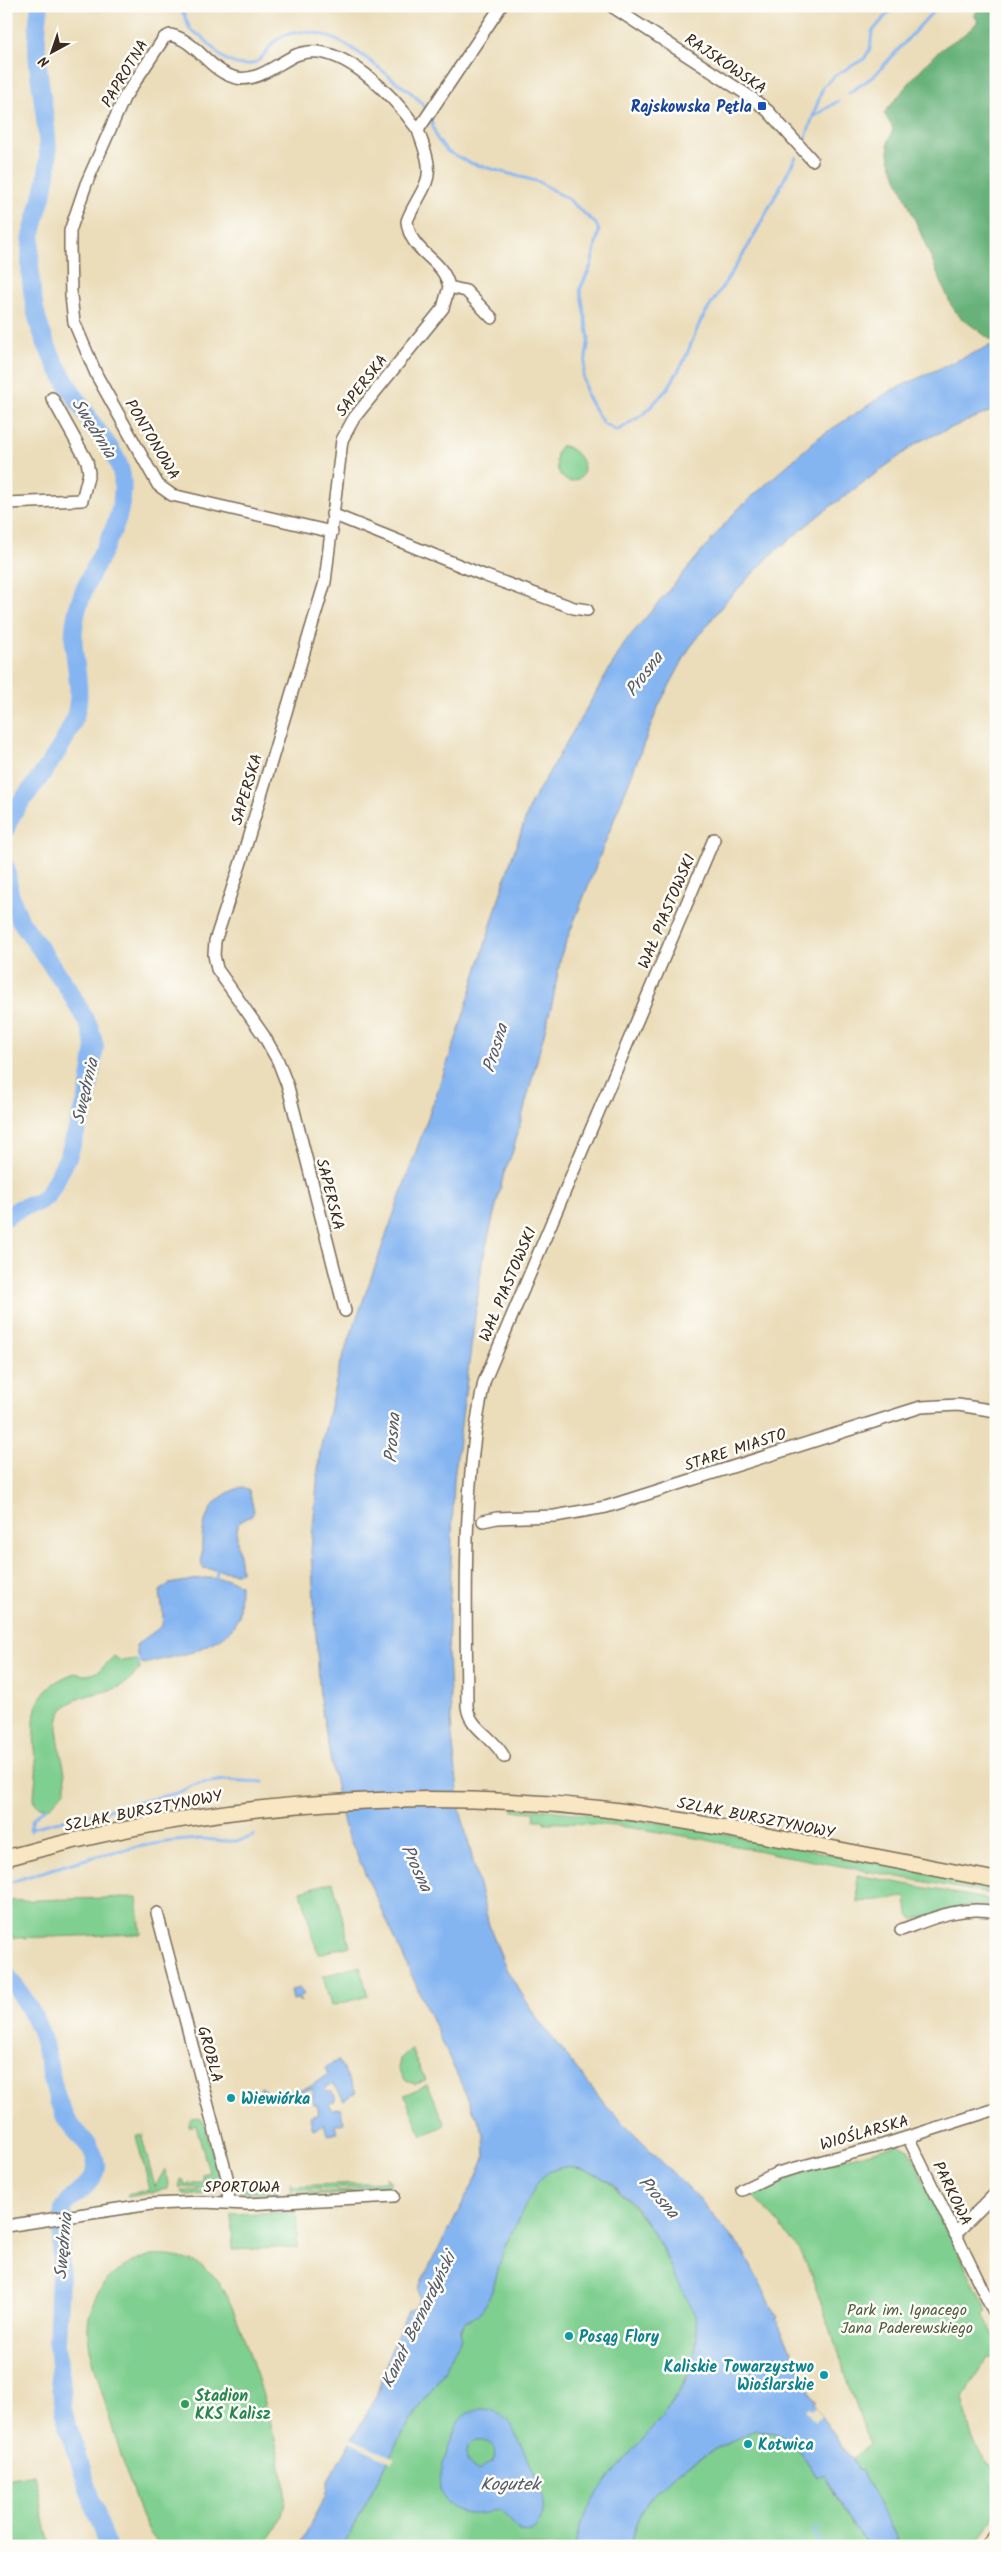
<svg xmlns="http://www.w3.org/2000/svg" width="1002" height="2552" viewBox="0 0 1002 2552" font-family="Kalam,sans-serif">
	<rect width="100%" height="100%" fill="#fdfcf7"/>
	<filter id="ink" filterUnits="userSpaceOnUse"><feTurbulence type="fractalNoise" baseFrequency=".02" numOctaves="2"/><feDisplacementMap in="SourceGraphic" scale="10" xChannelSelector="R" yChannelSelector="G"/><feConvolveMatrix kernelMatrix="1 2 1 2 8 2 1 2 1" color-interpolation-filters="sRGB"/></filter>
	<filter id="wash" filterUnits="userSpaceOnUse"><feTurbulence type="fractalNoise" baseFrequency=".0096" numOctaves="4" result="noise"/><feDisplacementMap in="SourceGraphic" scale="20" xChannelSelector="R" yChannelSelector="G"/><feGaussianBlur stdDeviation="1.12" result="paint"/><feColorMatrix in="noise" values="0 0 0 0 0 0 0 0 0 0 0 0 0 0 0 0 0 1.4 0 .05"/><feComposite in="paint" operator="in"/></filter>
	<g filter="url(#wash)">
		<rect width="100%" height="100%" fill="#ebddba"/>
		<path fill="#7fcf90" stroke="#5d7c57" d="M561 446C574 445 594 469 578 479 559 490 550 457 561 446Z
			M114 1656 121 1661 135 1659 140 1666 139 1670C133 1676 127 1683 119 1687 98 1696 60 1694 58 1724 56 1747 67 1767 66 1789L50 1807H40L35 1804C32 1796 38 1772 36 1759 32 1717 29 1691 72 1674 76 1672 79 1675 83 1675 99 1676 105 1664 114 1656Z
			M513 1806 685 1826 996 1886V1895C923 1881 849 1868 776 1854 701 1839 622 1821 544 1823V1820H534L535 1812 513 1811Z
			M857 1875 996 1901V1908C963 1900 944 1915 913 1919L908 1913 906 1897 858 1902Z
			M333 1882 350 1946 318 1954 301 1891Z
			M137 1897 141 1934 14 1938 6 1928V1901Z
			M360 1966 368 1996 331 2006 323 1976Z
			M411 2049 426 2081 415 2084 406 2081 398 2069 400 2059Z
			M427 2085 445 2125 422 2136 404 2095Z
			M199 2118 204 2122 219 2177V2185L216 2189 179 2187 181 2179H183L185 2185 203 2181 202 2174 209 2172 196 2125 189 2127V2125L192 2119Z
			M144 2134 142 2138 155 2187 165 2169 168 2183 167 2189 128 2197 127 2195 150 2189 136 2136Z
			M899 2144 909 2149 987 2311 983 2314 996 2340V2357H988L963 2397C968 2422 972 2455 996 2470V2513L976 2546H901L861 2470 859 2472 852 2460 869 2444 812 2276C797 2242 779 2222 753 2196V2192L771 2179Z
			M563 2167C603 2167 625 2195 647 2224 659 2240 665 2256 673 2274 679 2287 689 2297 693 2311 710 2363 662 2420 629 2456 605 2482 580 2511 575 2546H343L404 2431 446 2368 465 2322C492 2312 495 2276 503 2251 509 2235 531 2188 542 2176 548 2171 556 2169 563 2167Z
			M386 2177 390 2181V2186L290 2191 291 2181 292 2186 385 2182Z
			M236 2179 241 2180 242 2188 273 2187V2182L276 2191 240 2192Z
			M392 2189 390 2191 293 2197 289 2194Z
			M180 2191H204L217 2193 187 2196Z
			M278 2194C270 2200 246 2201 238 2196Z
			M296 2212 298 2247 233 2250 231 2214Z
			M152 2256C176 2254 200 2261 217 2279 239 2305 287 2465 285 2499 284 2517 276 2532 263 2546H160L149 2532 141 2516C128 2477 115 2439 104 2399 98 2377 89 2354 88 2332 87 2292 115 2264 152 2256Z
			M754 2430C790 2431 800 2449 817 2477L823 2474 830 2489 866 2546H630C642 2478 700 2459 754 2430Z
			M34 2474 50 2546H6V2479Z"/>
		<path fill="#67b27a" stroke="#516e4c" d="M981 6H996L995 343 960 317 951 305 890 161 888 143 893 129 884 113C902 93 918 70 938 52 951 41 968 35 978 21L974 15Z"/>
		<path fill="#85b5f1" stroke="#607088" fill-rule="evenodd" d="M996 343V409L920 441 819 515 771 555 726 601 689 649 659 705 561 955 553 1000 513 1151 504 1173 482 1263 454 1479 448 1653 452 1736 460 1809 489 1925 505 1967 538 2020 607 2107 701 2201 743 2251 778 2318 776 2319 815 2402 813 2403 858 2471 861 2470 901 2546H866L830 2488 823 2474 817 2477C800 2449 790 2431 754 2430 700 2459 642 2478 630 2546H575C588 2461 708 2414 696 2322 693 2302 678 2289 672 2271 660 2239 633 2195 603 2178 583 2166 554 2160 538 2182 527 2202 516 2223 506 2244 495 2270 495 2311 465 2322L460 2331 461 2337 446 2368 404 2431 343 2546H299L325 2497 328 2481 376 2397 390 2352 408 2311 415 2308 420 2298 418 2289 422 2280 476 2178 485 2156 484 2134 345 1829 331 1763 320 1699 311 1550 320 1450 339 1368 458 1033 509 866 531 803 626 641 736 511 818 438 890 391Z
			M242 1487 249 1490 254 1511 252 1515 239 1522C233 1539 241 1556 241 1572L236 1573 203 1568C200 1563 202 1559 202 1553 201 1521 208 1498 242 1487Z
			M204 1578 228 1579 240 1585 239 1616 231 1630 223 1637 193 1652 143 1664 137 1654 136 1645 162 1626 163 1614 160 1591 169 1584Z
			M299 1988 304 1994 299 1999 301 2002 297 1999 293 2000 291 1990Z
			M338 2060 356 2092 344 2100 333 2083 325 2088 326 2092H332L335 2096V2101L329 2104 331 2108 334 2110 340 2108 344 2123 335 2125 337 2133 327 2135 324 2125 313 2129 310 2117 319 2114 317 2104 314 2105 312 2089 306 2090 303 2096 297 2093 272 2100 259 2089 262 2087 273 2097 279 2090 285 2094 311 2086 328 2074 325 2068Z
			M480 2409C486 2409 492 2409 498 2413 511 2421 516 2434 522 2447 532 2468 559 2514 531 2532L520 2531 501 2511C488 2512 476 2516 463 2513 453 2511 442 2500 440 2489 437 2477 453 2430 460 2420 466 2413 471 2410 480 2409ZM476 2440C491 2438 498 2448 493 2462L478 2471C463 2465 463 2448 476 2440Z"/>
		<path fill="#ebddba" d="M809 2407 812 2410 816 2407 821 2415 815 2422 806 2409Z
			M351 2438 394 2458 391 2462 349 2442Z"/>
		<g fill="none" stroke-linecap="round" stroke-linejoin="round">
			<path stroke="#85b5f1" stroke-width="3" d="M179 6C185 13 186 23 191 30 194 33 197 34 201 36 212 45 218 58 233 63 266 73 263 43 285 35 325 21 366 57 394 80 406 89 419 97 427 111
				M849 93 874 76 938 6
				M430 117 437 139 448 152 470 163 539 182 568 199 596 224 599 231 591 266 580 289 589 338 583 377 587 396 596 412 603 423 617 431 645 413 668 388 684 361 700 322 749 245 796 157
				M813 117 838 101
				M804 143 823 87 834 76 864 59 870 49 872 32 894 6
				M216 1578 217 1571
				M138 1663 141 1660
				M30 1828 177 1793 196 1784 224 1780 264 1782
				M31 1831C29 1818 37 1815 46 1808
				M8 1883C69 1863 133 1843 198 1839 216 1839 237 1846 254 1835
				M819 2529 814 2533 823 2546"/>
			<path stroke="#85b5f1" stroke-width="18" d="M6 829C11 811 26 797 37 781 48 766 60 750 68 733 91 692 68 662 75 621 83 569 129 530 122 476 120 459 104 440 94 426 73 393 49 360 38 321 30 292 27 254 34 225 40 202 49 179 48 155 47 102 30 61 40 6
				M6 867 10 894 20 920 69 990 90 1028 95 1047 87 1099 68 1157 48 1195 39 1202 20 1208 6 1217
				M6 1974C20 1991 31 2008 39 2029 50 2057 51 2090 65 2117 74 2133 94 2144 96 2164 98 2183 72 2194 63 2208L57 2344 63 2411 107 2546"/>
		</g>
	</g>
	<g filter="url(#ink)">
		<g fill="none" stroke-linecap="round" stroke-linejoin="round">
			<g stroke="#796955" stroke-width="14">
				<path id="street" d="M611 6 752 98 768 111 812 160
					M492 318 466 291 449 287C443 257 410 254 407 221 412 207 421 196 426 183 433 166 423 146 418 130L501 6
					M6 503 82 500 89 473 87 461 52 398
					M332 514 486 576 574 608 587 610
					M332 532 172 495 158 485 97 376 74 322 71 296 70 246V231L86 184 124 98 164 38 170 35C197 40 209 72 237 78 258 82 278 63 296 55 340 37 396 99 418 130
					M345 1311 288 1087 278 1061 264 1036 217 969 214 955 215 941 241 862 325 582 342 440 354 418 443 308 449 287
					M483 1521 497 1518 555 1516 606 1507 921 1407 958 1405 996 1411
					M504 1757C495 1737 469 1729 467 1706 466 1599 462 1487 484 1382L714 839
					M157 1913 227 2177 229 2203
					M901 1930C933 1918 961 1905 996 1912
					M908 2137 996 2317
					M742 2190 777 2173 883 2145 996 2109
					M6 2226 151 2204 203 2202 247 2204 394 2196
					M955 2234 996 2193"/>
			</g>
			<g stroke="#796955" stroke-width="18">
				<path id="secondary" d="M6 1858C202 1803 402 1787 604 1809 664 1816 724 1828 783 1839 854 1853 925 1866 996 1880
					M990 2546 996 2537"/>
			</g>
			<use href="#street" stroke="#fff" stroke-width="11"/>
			<use href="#secondary" stroke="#f9e7c3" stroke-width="15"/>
		</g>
	</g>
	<rect fill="#1a4fb4" stroke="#fdfcf7" stroke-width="2" x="757" y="101" width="10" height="10" rx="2.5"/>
	<g fill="#0f9aa8" stroke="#fdfcf7" stroke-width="2">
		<circle cx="231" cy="2098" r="5"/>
		<circle cx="569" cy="2336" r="5"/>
		<circle cx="824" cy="2375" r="5"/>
		<circle cx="748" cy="2444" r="5"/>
	</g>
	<circle fill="#2e9e5b" stroke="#fdfcf7" stroke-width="2" cx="185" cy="2404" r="5"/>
	<g text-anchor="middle" stroke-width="5" stroke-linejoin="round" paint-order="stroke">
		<g font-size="16" fill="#3b2a1e" stroke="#fdfcf7">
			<text transform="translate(726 63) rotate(34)" y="6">RAJSKOWSKA</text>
			<text transform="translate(124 73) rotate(-59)" y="6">PAPROTNA</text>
			<text transform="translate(361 385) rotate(-52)" y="6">SAPERSKA</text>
			<text transform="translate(153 439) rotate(59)" y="6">PONTONOWA</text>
			<text transform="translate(246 789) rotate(-73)" y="6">SAPERSKA</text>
			<text transform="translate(666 911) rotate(-67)" y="6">WAŁ PIASTOWSKI</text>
			<text transform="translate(331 1194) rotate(76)" y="6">SAPERSKA</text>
			<text transform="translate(507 1284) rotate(-67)" y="6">WAŁ PIASTOWSKI</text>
			<text transform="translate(735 1449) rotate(-18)" y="6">STARE MIASTO</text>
			<text transform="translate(143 1810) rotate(-11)" y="6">SZLAK BURSZTYNOWY</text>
			<text transform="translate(756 1817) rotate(11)" y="6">SZLAK BURSZTYNOWY</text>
			<text transform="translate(211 2054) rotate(75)" y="6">GROBLA</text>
			<text transform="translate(864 2132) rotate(-16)" y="6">WIOŚLARSKA</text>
			<text x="242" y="2192">SPORTOWA</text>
			<text transform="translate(953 2193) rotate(64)" y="6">PARKOWA</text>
		</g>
		<g font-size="16" font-weight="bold" fill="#164399" stroke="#fdfcf7" text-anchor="end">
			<text x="752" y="112">Rajskowska Pętla</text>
		</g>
		<g font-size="16" font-weight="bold" fill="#0d838f" stroke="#fdfcf7" text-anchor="start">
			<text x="241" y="2104">Wiewiórka</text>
			<text x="579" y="2342">Posąg Flory</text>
			<text x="814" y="2372" text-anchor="end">Kaliskie Towarzystwo<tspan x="814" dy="18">Wioślarskie</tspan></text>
			<text x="758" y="2450">Kotwica</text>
		</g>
		<g font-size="16" fill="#4f5c40" stroke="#fdfcf7">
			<text x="907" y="2315">Park im. Ignacego<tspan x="907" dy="18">Jana Paderewskiego</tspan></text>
		</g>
		<g font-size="16" font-weight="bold" fill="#27864d" stroke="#fdfcf7" text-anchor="start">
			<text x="195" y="2401">Stadion<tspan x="195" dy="18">KKS Kalisz</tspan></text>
		</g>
		<g font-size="18" font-style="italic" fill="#555b68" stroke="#fdfcf7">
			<text transform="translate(94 428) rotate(58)" y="6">Swędrnia</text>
			<text transform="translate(644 674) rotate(-53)" y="6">Prosna</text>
			<text transform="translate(495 1048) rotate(-73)" y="6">Prosna</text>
			<text transform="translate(85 1091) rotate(-77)" y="6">Swędrnia</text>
			<text transform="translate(392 1438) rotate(-86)" y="6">Prosna</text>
			<text transform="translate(417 1868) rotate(65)" y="6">Prosna</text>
			<text transform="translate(659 2197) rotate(48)" y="6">Prosna</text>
			<text transform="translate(63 2246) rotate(-85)" y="6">Swędrnia</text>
			<text transform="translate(418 2320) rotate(-64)" y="6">Kanał Bernardyński</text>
			<text x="510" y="2490">Kogutek</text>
		</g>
	</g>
	<rect width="1002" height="2552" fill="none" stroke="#fdfcf7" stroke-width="25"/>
	<g transform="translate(52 52) rotate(220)" stroke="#fdfcf7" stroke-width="4" paint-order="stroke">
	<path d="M0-4L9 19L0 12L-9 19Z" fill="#3b2a1e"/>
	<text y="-8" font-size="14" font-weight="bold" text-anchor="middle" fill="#3b2a1e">N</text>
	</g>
</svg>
